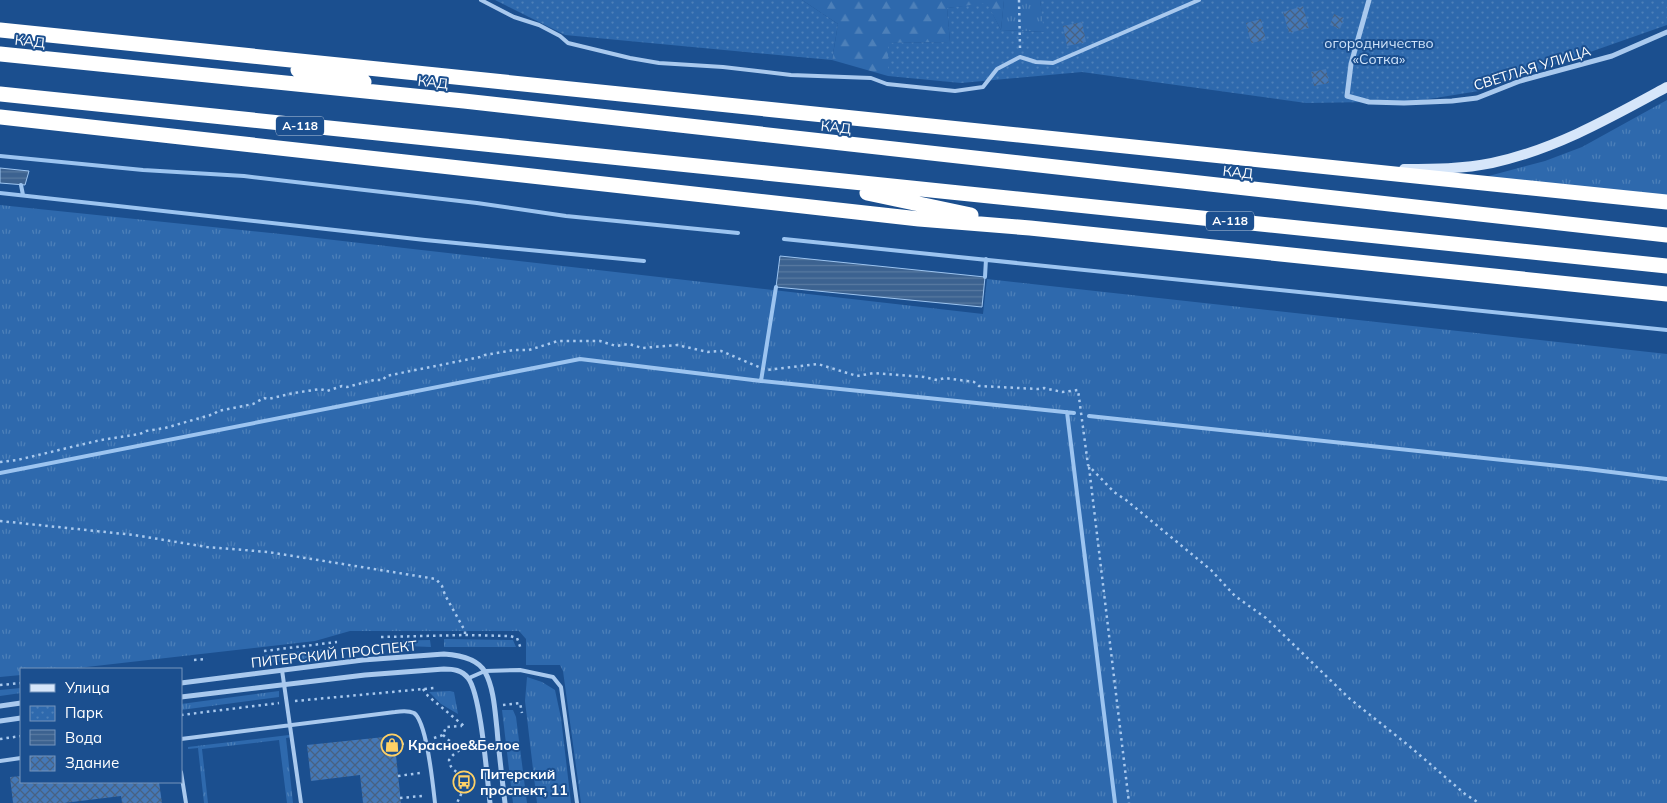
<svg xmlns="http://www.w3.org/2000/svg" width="1667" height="803" viewBox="0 0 1667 803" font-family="Mulish,sans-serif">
	<defs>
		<pattern id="grass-tufts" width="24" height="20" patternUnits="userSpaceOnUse" patternTransform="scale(1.25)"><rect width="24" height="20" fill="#2e69ad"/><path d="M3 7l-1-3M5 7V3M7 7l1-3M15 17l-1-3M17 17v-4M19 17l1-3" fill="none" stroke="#4d80b9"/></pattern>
		<pattern id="forest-firs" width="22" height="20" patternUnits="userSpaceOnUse" patternTransform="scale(1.25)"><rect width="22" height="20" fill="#2e69ad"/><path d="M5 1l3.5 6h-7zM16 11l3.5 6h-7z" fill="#4d80b9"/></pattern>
		<pattern id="park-dots" width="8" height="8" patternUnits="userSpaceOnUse" patternTransform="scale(1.25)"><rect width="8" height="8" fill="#2e69ad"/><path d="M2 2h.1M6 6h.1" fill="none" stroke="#4d80b9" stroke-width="1.8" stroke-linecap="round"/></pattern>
		<pattern id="water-rules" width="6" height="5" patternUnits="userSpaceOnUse" patternTransform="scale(1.25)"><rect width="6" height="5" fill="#3c6290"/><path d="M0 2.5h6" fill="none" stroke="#597aa1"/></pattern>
		<pattern id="building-cross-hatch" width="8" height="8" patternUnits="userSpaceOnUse" patternTransform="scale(1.25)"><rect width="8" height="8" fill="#4478b7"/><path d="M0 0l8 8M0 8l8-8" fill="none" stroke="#486282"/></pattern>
	</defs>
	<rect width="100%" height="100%" fill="#1b4f8f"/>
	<path fill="url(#grass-tufts)" d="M1004 0H1040L1045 32 1001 30Z
		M1667 100V196L1485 177 1545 161 1582 147Z
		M0 205 290 235 983 314 987 279 1667 354V803H581L563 671 560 665H526V639L519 631H350L315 641 69 669H21V675L0 677Z
		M444 639 513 640 516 647H444Z
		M430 640 431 647 406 646 386 641Z
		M334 648V649L306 659 268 663 263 655Z
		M527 677 542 682 555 690 561 718 571 803H537L525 701Z
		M21 688V693L0 696V690Z
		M279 691V697L181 710V704Z
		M450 691 454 692 458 714 441 704 429 692Z
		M502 710H513L516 717 527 803H513Z
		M289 735 292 737 286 738 293 803H287L279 740 202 749 208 803H204L198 748 188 749V747Z"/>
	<path fill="url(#forest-firs)" d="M802 0H1004L1001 30 987 4 947 8 950 42 888 43V76L832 60 838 24Z"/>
	<path fill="url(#park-dots)" d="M495 0H802L838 24 832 60 565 35Z
		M1040 0H1667V25L1479 91 1404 103 1369 102 1306 103 1082 72 961 83 888 76V43L950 42 947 8 987 3 1001 30 1044 32Z"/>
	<path fill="url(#water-rules)" stroke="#9cc4f0" d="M0 168 29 171 25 185 0 183Z
		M780 256 985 277 982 307 776 287Z"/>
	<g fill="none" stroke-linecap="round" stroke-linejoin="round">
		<path stroke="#9cc4f0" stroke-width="4" d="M0 156 143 170 244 176 477 203 566 216 738 233
			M21 185 23 195
			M0 193 425 240 644 261
			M784 239 1667 330
			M985 277 986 259
			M761 381 776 287
			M1067 412 1115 803
			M1089 416 1587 469 1667 479
			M0 473 580 359 761 381 1074 413"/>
	</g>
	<path fill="url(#building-cross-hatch)" d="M1303 6 1309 28 1289 33 1283 12Z
		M1334 14 1344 18 1340 29 1330 25Z
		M1261 19 1266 40 1251 43 1246 23Z
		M1082 22 1086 42 1067 46 1063 26Z
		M1326 69 1329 83 1314 86 1311 72Z
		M394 736 401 803H363L360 775 311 781 307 745Z
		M21 776V782H159L162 803H122L121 796 64 803H13L10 777Z"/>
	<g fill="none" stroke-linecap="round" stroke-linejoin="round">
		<path stroke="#a9c9ee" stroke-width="2.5" stroke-dasharray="2.5 4" stroke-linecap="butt" d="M1019 0 1020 48
			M0 462 17 460 101 440 140 434 146 431 165 428 214 414 218 411 253 404 264 398 268 399 294 393 320 389 327 391 342 386 347 387 374 380H383L386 376 480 357 485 355 514 350H529L558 341H600L616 346 629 344 642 348 677 345 708 352 721 351 766 370 818 364 857 376 874 373 924 377 937 380 945 378 974 382 979 386 1038 389 1044 388 1062 392 1078 390 1088 465 1114 492 1126 500 1211 570 1235 596 1266 618 1350 699 1408 745 1465 794 1479 803
			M1089 467 1129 803
			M0 521 134 535 207 547 268 552 436 579 442 586 445 595 465 631V635
			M381 637 465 635 510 636 517 638 521 649
			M264 651 337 642
			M194 660 207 659
			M0 685 21 683
			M423 689 428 696 464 726
			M295 701 434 688
			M503 705 520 703 522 713
			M181 715 279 703
			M443 735 452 743 465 746 453 755 449 760C450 770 458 774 467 774L459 779V783L463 790 457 803
			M434 738 443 735 446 727 462 726
			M0 739 21 736
			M395 745 417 742
			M398 776 420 773
			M400 798 422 796"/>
		<path stroke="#a9c9ee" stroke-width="4" d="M481 0 514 17 539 25 560 36 568 43 630 58 659 63 723 67 791 75 871 78 887 84 955 91 983 87 997 69 1020 57 1036 62 1053 63 1199 0
			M282 670 301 803
			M469 678 485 671 520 670 553 677 561 687 577 803
			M181 739 395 712C401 711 408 710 414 713 427 722 433 786 435 803
			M0 761 21 758
			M181 772 186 803"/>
		<path stroke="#a9c9ee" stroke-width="5" d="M1369 0 1351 64 1347 96 1369 102 1404 103 1452 101 1477 98 1520 81 1612 56 1667 32
			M181 683 363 660 444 654C458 655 478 659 485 672 494 688 495 712 497 729 499 754 502 778 505 803
			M181 697 365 675 444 669C453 669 462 670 468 678 481 694 487 778 490 803
			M0 706 21 703
			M0 721 21 718"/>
		<path stroke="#d6e6fa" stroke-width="10" d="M1404 169C1434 169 1463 169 1492 163 1554 150 1612 117 1667 87"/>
		<path stroke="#fff" stroke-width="15" d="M0 30 1667 202
			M0 54 464 101 1667 235
			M298 70 364 82
			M0 94 1667 266
			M0 117 919 219 1030 228 1667 294
			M867 193 971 215"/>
	</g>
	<defs>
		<g id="shop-ring" transform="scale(1.125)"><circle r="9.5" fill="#1b4f8f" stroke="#ffd166" stroke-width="1.5"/><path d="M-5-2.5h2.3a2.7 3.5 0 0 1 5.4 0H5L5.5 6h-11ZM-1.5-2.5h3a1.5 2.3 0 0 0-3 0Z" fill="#ffd166"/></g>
		<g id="bus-ring" transform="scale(1.125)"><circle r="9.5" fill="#1b4f8f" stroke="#ffd166" stroke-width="1.5"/><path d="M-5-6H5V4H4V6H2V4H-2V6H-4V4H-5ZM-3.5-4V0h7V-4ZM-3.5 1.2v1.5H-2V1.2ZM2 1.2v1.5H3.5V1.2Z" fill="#ffd166"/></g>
	</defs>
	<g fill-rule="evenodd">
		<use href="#shop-ring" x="392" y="745"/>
		<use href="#bus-ring" x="464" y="782"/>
	</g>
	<g text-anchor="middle" stroke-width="4" stroke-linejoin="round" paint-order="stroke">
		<g fill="#1b4f8f" stroke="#bbcadd" stroke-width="1">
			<rect x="276" y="116.5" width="48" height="19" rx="4"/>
			<rect x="1206" y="211.5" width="48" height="19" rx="4"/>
		</g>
		<g font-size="12" font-weight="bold" fill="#fff">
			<text x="300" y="130">А-118</text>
			<text x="1230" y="225">А-118</text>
		</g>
		<g font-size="14" fill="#fff" stroke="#1b4f8f">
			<text transform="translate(30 41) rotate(6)" y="5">КАД</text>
			<text transform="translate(1532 68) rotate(-17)" y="5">СВЕТЛАЯ УЛИЦА</text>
			<text transform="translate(433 82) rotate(6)" y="5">КАД</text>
			<text transform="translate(836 127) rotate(6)" y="5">КАД</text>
			<text transform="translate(1238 172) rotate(6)" y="5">КАД</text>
			<text transform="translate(334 654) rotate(-6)" y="5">ПИТЕРСКИЙ ПРОСПЕКТ</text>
		</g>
		<g font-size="14" fill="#cfe3fa" stroke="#1b4f8f">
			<text x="1379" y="48">огородничество<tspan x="1379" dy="16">«Сотка»</tspan></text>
		</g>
		<g font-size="14" font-weight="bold" fill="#fff" stroke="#1b4f8f" text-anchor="start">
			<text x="408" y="750">Красное&amp;Белое</text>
			<text x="480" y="779">Питерский<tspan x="480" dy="16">проспект, 11</tspan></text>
		</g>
	</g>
	<rect x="20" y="668" width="162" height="115" fill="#1b4f8f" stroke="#7695bc"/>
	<rect x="30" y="684" width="25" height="8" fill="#d6e6fa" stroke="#7695bc"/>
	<text x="65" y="693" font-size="15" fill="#ffffff">Улица</text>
	<rect x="30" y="706" width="25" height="15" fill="url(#park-dots)" stroke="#7695bc"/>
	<text x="65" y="718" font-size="15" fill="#ffffff">Парк</text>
	<rect x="30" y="730" width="25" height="15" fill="url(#water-rules)" stroke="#7695bc"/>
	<text x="65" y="743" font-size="15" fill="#ffffff">Вода</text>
	<rect x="30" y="756" width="25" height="15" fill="url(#building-cross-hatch)" stroke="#7695bc"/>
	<text x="65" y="768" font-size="15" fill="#ffffff">Здание</text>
</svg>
